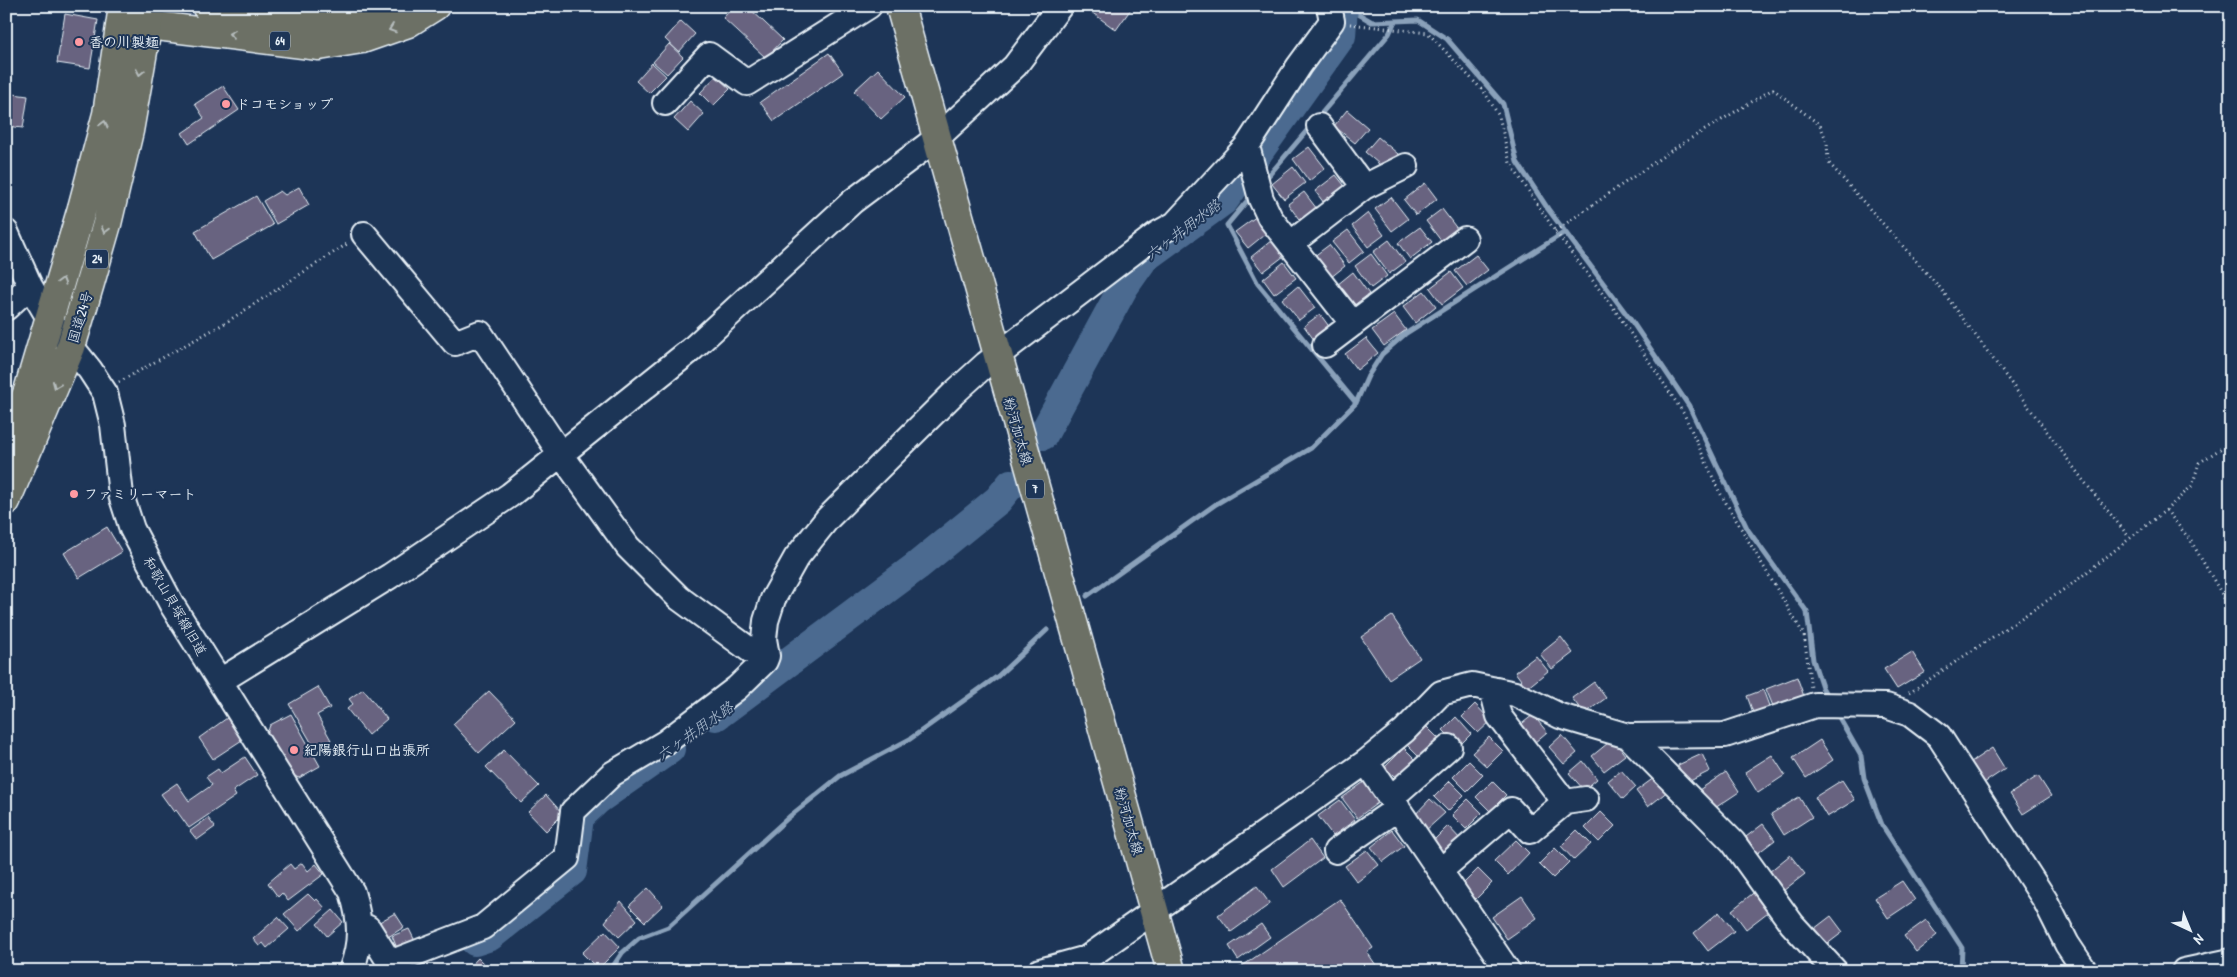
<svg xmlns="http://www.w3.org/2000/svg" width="2237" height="977" viewBox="0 0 2237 977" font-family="'Patrick Hand','Klee One',sans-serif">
	<rect width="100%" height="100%" fill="#1d3557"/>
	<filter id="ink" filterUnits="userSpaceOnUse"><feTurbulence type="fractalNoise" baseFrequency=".02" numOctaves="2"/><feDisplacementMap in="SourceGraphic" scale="10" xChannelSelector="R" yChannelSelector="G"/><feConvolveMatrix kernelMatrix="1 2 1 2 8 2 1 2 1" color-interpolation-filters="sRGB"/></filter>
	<g filter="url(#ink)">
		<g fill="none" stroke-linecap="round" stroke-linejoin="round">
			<path stroke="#8aa1ba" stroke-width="5" d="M1345 6 1372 22 1418 20 1447 39 1503 104 1517 162 1548 209 1633 323 1689 406 1748 530 1807 612 1813 660 1822 687 1828 698
				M1264 181 1389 34 1395 21
				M1252 195 1227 225 1258 284 1356 403
				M1087 596 1216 504 1311 448 1356 403 1368 376 1382 354 1405 334 1565 232
				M1836 712 1861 756 1864 778 1882 825 1962 948 1961 971
				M610 971 622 953 639 938 668 927 789 817 840 776 910 739 998 676 1047 630"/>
			<path stroke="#4b6b90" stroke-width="30" d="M1043 435 1123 288 1144 258 1224 200 1341 36 1343 6
				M716 716 917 566 998 500 1011 484
				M475 941 490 936 572 871 579 817 597 800 670 749"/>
		</g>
		<path fill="#676380" stroke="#e8f1f8" d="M734 6H747L783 40 766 58 723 18Z
			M1083 6H1133L1116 30Z
			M65 14 98 20 90 68 57 63Z
			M681 21 695 34 679 52 665 39Z
			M669 44 683 57 667 74 653 62Z
			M829 53 843 73 774 121 760 102Z
			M652 63 666 76 649 93 636 81Z
			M878 69 905 97 881 119 854 91Z
			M716 76 730 89 713 106 700 93Z
			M223 86 239 110 189 144 182 133 204 118 195 104Z
			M6 93 28 96 23 128 6 126Z
			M690 101 704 114 688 132 674 119Z
			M1347 110 1368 128 1355 143 1334 126Z
			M1378 137 1398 154 1386 170 1365 152Z
			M1309 147 1325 168 1309 181 1293 159Z
			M1293 167 1305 183 1284 199 1272 184Z
			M1336 175 1348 190 1327 207 1315 191Z
			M1425 183 1437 199 1416 215 1404 200Z
			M299 187 309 205 276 224 263 201 280 191 285 195Z
			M1304 192 1320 213 1304 226 1288 204Z
			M256 196 273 225 211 260 195 231Z
			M1391 197 1408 219 1392 231 1375 209Z
			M1442 209 1458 230 1442 242 1426 221Z
			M1368 213 1384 235 1368 247 1352 226Z
			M1257 216 1269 231 1248 248 1235 232Z
			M1420 227 1432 242 1410 259 1398 243Z
			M1348 230 1364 251 1349 263 1332 242Z
			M1272 240 1284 256 1263 272 1251 257Z
			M1389 240 1405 262 1389 274 1373 252Z
			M1329 245 1345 266 1330 278 1313 257Z
			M1371 254 1387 276 1371 288 1355 266Z
			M1476 255 1488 270 1467 286 1455 271Z
			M1284 262 1296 278 1274 294 1263 279Z
			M1353 272 1369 294 1353 306 1337 285Z
			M1451 272 1463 288 1442 304 1430 288Z
			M1298 286 1315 308 1299 320 1282 299Z
			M1424 291 1436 306 1415 323 1403 307Z
			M1320 314 1333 332 1317 344 1304 326Z
			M1394 314 1406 330 1384 346 1372 330Z
			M1366 338 1378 353 1357 370 1345 354Z
			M107 527 122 552 79 578 64 553Z
			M1392 616 1420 658 1389 679 1361 637Z
			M1561 637 1573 653 1552 669 1540 654Z
			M1912 652 1925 672 1897 689 1884 669Z
			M1536 656 1548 671 1527 688 1515 672Z
			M1797 677 1805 699 1775 711 1766 689Z
			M1594 682 1606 698 1584 714 1572 698Z
			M318 687 330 708 317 715 331 740 315 749 289 704Z
			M363 689 387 719 368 735 347 709 353 704 349 699Z
			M1763 690 1771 711 1755 718 1747 696Z
			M489 691 516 719 479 753 453 724Z
			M1475 704 1491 721 1478 733 1462 717Z
			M291 714 320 766 299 778 294 776 267 734 270 725Z
			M1533 715 1547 732 1534 743 1519 726Z
			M1456 717 1471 734 1459 746 1443 730Z
			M227 718 242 740 213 759 199 738Z
			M1426 726 1440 740 1421 759 1407 745Z
			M1562 735 1577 753 1564 764 1549 747Z
			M1489 737 1503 751 1487 767 1472 753Z
			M1613 739 1625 755 1604 771 1592 756Z
			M1820 740 1833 760 1806 778 1793 758Z
			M1404 748 1418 762 1399 781 1385 767Z
			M1992 748 2005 769 1978 787 1965 766Z
			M504 750 539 786 521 803 486 767Z
			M1702 754 1710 771 1686 783 1678 765Z
			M1772 755 1785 775 1758 793 1745 772Z
			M245 757 257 775 233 791 236 796 189 828 176 810 174 812 161 794 177 783 189 801 212 785 206 777 218 769 221 773Z
			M1469 761 1483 775 1467 791 1453 777Z
			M1583 761 1597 779 1584 790 1569 773Z
			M1621 770 1636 787 1623 799 1608 781Z
			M1726 772 1739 792 1712 810 1699 790Z
			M1658 775 1669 790 1648 807 1636 791Z
			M2038 776 2051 796 2023 814 2010 794Z
			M1842 780 1855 800 1827 817 1815 797Z
			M1450 781 1464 795 1448 811 1434 797Z
			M1492 781 1506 795 1490 811 1476 797Z
			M1364 782 1379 802 1357 818 1342 798Z
			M546 795 563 814 546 831 528 812Z
			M1799 797 1812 817 1784 835 1771 814Z
			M1430 799 1445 813 1425 831 1412 818Z
			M1468 799 1482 813 1466 829 1452 815Z
			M1340 800 1355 820 1333 836 1318 816Z
			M1601 812 1615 826 1599 842 1585 828Z
			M208 818 215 827 197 840 190 831Z
			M1763 824 1775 840 1754 856 1742 840Z
			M1448 826 1462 841 1446 857 1432 842Z
			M1392 830 1404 846 1383 862 1371 847Z
			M1577 830 1591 844 1574 860 1561 846Z
			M1310 840 1323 858 1284 887 1272 869Z
			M1516 840 1529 853 1508 875 1494 861Z
			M1555 848 1569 862 1553 878 1539 864Z
			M1367 850 1379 865 1357 882 1345 866Z
			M1790 855 1805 874 1779 894 1764 876Z
			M302 863 308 871 316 864 324 874 288 901 282 893 278 897 268 883 290 864 294 869Z
			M1478 869 1492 883 1476 899 1462 885Z
			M1902 881 1915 900 1888 918 1875 898Z
			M1257 886 1270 904 1231 932 1218 915Z
			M648 888 663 905 645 922 629 906Z
			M1757 890 1772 909 1746 929 1732 910Z
			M308 894 315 901 317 899 325 908 299 931 284 914Z
			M1522 896 1537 918 1507 939 1492 917Z
			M1340 899 1373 948 1367 952 1380 971H1235Z
			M621 901 637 920 619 937 605 922Z
			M333 910 343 922 327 936 317 924Z
			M1719 912 1734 931 1708 951 1694 933Z
			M395 913 404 927 385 939 376 924Z
			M1831 916 1843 932 1822 948 1810 932Z
			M278 917 289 929 267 948 263 943 259 946 253 939Z
			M1926 920 1937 935 1916 952 1904 936Z
			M1261 924 1270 937 1238 960 1229 946Z
			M409 929 417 945 399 953 392 936Z
			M605 931 620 947 598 969 582 953Z
			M478 958 491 971H466Z"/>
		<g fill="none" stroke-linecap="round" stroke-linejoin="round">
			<g stroke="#e8f1f8" stroke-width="28">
				<path id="minor" d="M665 103 709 55 747 83 869 6
					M1319 126 1364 187
					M1247 146 1261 199 1270 218 1353 324
					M6 232 30 286 50 320 90 370 105 393 113 425 121 495 132 529 172 605 352 892C361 921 362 942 351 971
					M364 234 455 343 480 333 560 453 628 547 679 598 765 661
					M1290 244 1364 187 1406 166
					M6 308 30 286
					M1325 345 1465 239
					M220 681 390 576 510 495 691 350 853 201 937 138 1015 66 1060 6
					M1492 689 1499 716 1565 802
					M1628 736 1733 842 1792 924 1835 971
					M1366 762 1508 971
					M1391 798 1449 747
					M1336 851 1398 808
					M1440 871 1511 810 1530 831 1565 802 1586 799
					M359 924 368 928 390 963 483 927 567 858 573 811 612 774 666 742 737 688 765 661 767 656 764 639 766 621 773 599 796 558 828 518 954 393 986 364 1157 234 1175 224 1247 146 1299 66 1332 21 1329 6
					M1040 971 1087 958 1366 762 1404 731 1441 693 1472 685 1515 694 1560 716 1628 736 1725 735 1815 705 1886 706 1910 714 1939 736 2045 900 2067 944 2085 971
					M2184 971 2231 961"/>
			</g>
			<g stroke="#e8f1f8" stroke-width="31">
				<path id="major" d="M206 6 329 22 371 16 399 6
					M900 6 1171 971
					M128 9 148 25 319 46 362 39 408 23 435 6"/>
			</g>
			<g stroke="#e8f1f8" stroke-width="31">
				<path id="highway" d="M6 443 28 391 82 208 107 114 123 6
					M6 501 71 347 90 283 107 224 129 131 151 6"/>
			</g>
			<path stroke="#e8f1f8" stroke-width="3" stroke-dasharray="1 4" stroke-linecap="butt" d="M1350 24 1428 33 1485 93 1499 116 1510 163 1555 231 1615 310 1684 414 1719 491 1804 635 1811 688
				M1555 231 1675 148 1773 89 1820 125 1827 142 1828 162 1941 289 2083 480 2129 537
				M119 382 225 323 347 244
				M2166 510 2191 541 2231 610
				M1909 693 2072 584 2166 510 2192 486 2199 463 2231 442"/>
			<use href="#minor" stroke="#1d3557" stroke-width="24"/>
			<use href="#major" stroke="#6c7065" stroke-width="28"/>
			<use href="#highway" stroke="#6c7065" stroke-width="28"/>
		</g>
		<defs><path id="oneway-chevron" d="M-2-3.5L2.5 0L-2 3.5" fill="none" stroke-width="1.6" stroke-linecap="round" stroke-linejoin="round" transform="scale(1.25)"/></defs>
		<g stroke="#b6bdbd">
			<use href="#oneway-chevron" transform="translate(392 29) rotate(161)"/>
			<use href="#oneway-chevron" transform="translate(232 34) rotate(-172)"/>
			<use href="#oneway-chevron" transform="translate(140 72) rotate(101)"/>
			<use href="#oneway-chevron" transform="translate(104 124) rotate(-75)"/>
			<use href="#oneway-chevron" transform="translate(105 230) rotate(106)"/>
			<use href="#oneway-chevron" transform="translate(62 281) rotate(-74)"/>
			<use href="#oneway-chevron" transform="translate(56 385) rotate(113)"/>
		</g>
	</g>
	<g fill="#ff9aa2" stroke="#1d3557" stroke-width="2">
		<circle cx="79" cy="42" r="5"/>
		<circle cx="226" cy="104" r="5"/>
		<circle cx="74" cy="494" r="5"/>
		<circle cx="294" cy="750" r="5"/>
	</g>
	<g text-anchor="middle" stroke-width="4" stroke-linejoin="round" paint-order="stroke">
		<g fill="#1d3557" stroke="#abb9c8" stroke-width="1">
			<rect x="270" y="31.5" width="20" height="19" rx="4"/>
			<rect x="86" y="249.5" width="22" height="19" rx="4"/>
			<rect x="1026" y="479.5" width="18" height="19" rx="4"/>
		</g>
		<g font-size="12" font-weight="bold" fill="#e8f1f8">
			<text x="280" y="45">64</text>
			<text x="97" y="263">24</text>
			<text x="1035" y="493">7</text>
		</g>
		<g font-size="14" font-weight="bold" fill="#e8f1f8" stroke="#1d3557" text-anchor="start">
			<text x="89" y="47">香の川製麺</text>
			<text x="236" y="109">ドコモショップ</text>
			<text x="84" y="499">ファミリーマート</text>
			<text x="304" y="755">紀陽銀行山口出張所</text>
		</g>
		<g font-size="14" fill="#e8f1f8" stroke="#1d3557">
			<text transform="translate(80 317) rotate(-73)" y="5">国道24号</text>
			<text transform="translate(1018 431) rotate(74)" y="5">粉河加太線</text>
			<text transform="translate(175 606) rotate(60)" y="5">和歌山貝塚線旧道</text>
			<text transform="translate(1129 821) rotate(74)" y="5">粉河加太線</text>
		</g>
		<g font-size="15" font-style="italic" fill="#b1c2d4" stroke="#1d3557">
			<text transform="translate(1183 230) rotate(-37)" y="5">六ヶ井用水路</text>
			<text transform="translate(695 731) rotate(-35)" y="5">六ヶ井用水路</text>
		</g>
	</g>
	<rect width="2237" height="977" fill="none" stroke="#1d3557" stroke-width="25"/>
	<rect x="12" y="12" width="2212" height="952" fill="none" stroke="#e8f1f8" stroke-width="2" filter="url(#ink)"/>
	<g transform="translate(2190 930) rotate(136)" stroke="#1d3557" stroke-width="4" paint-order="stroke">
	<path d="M0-4L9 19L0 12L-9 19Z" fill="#e8f1f8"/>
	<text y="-8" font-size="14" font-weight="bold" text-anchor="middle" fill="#e8f1f8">N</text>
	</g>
</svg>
